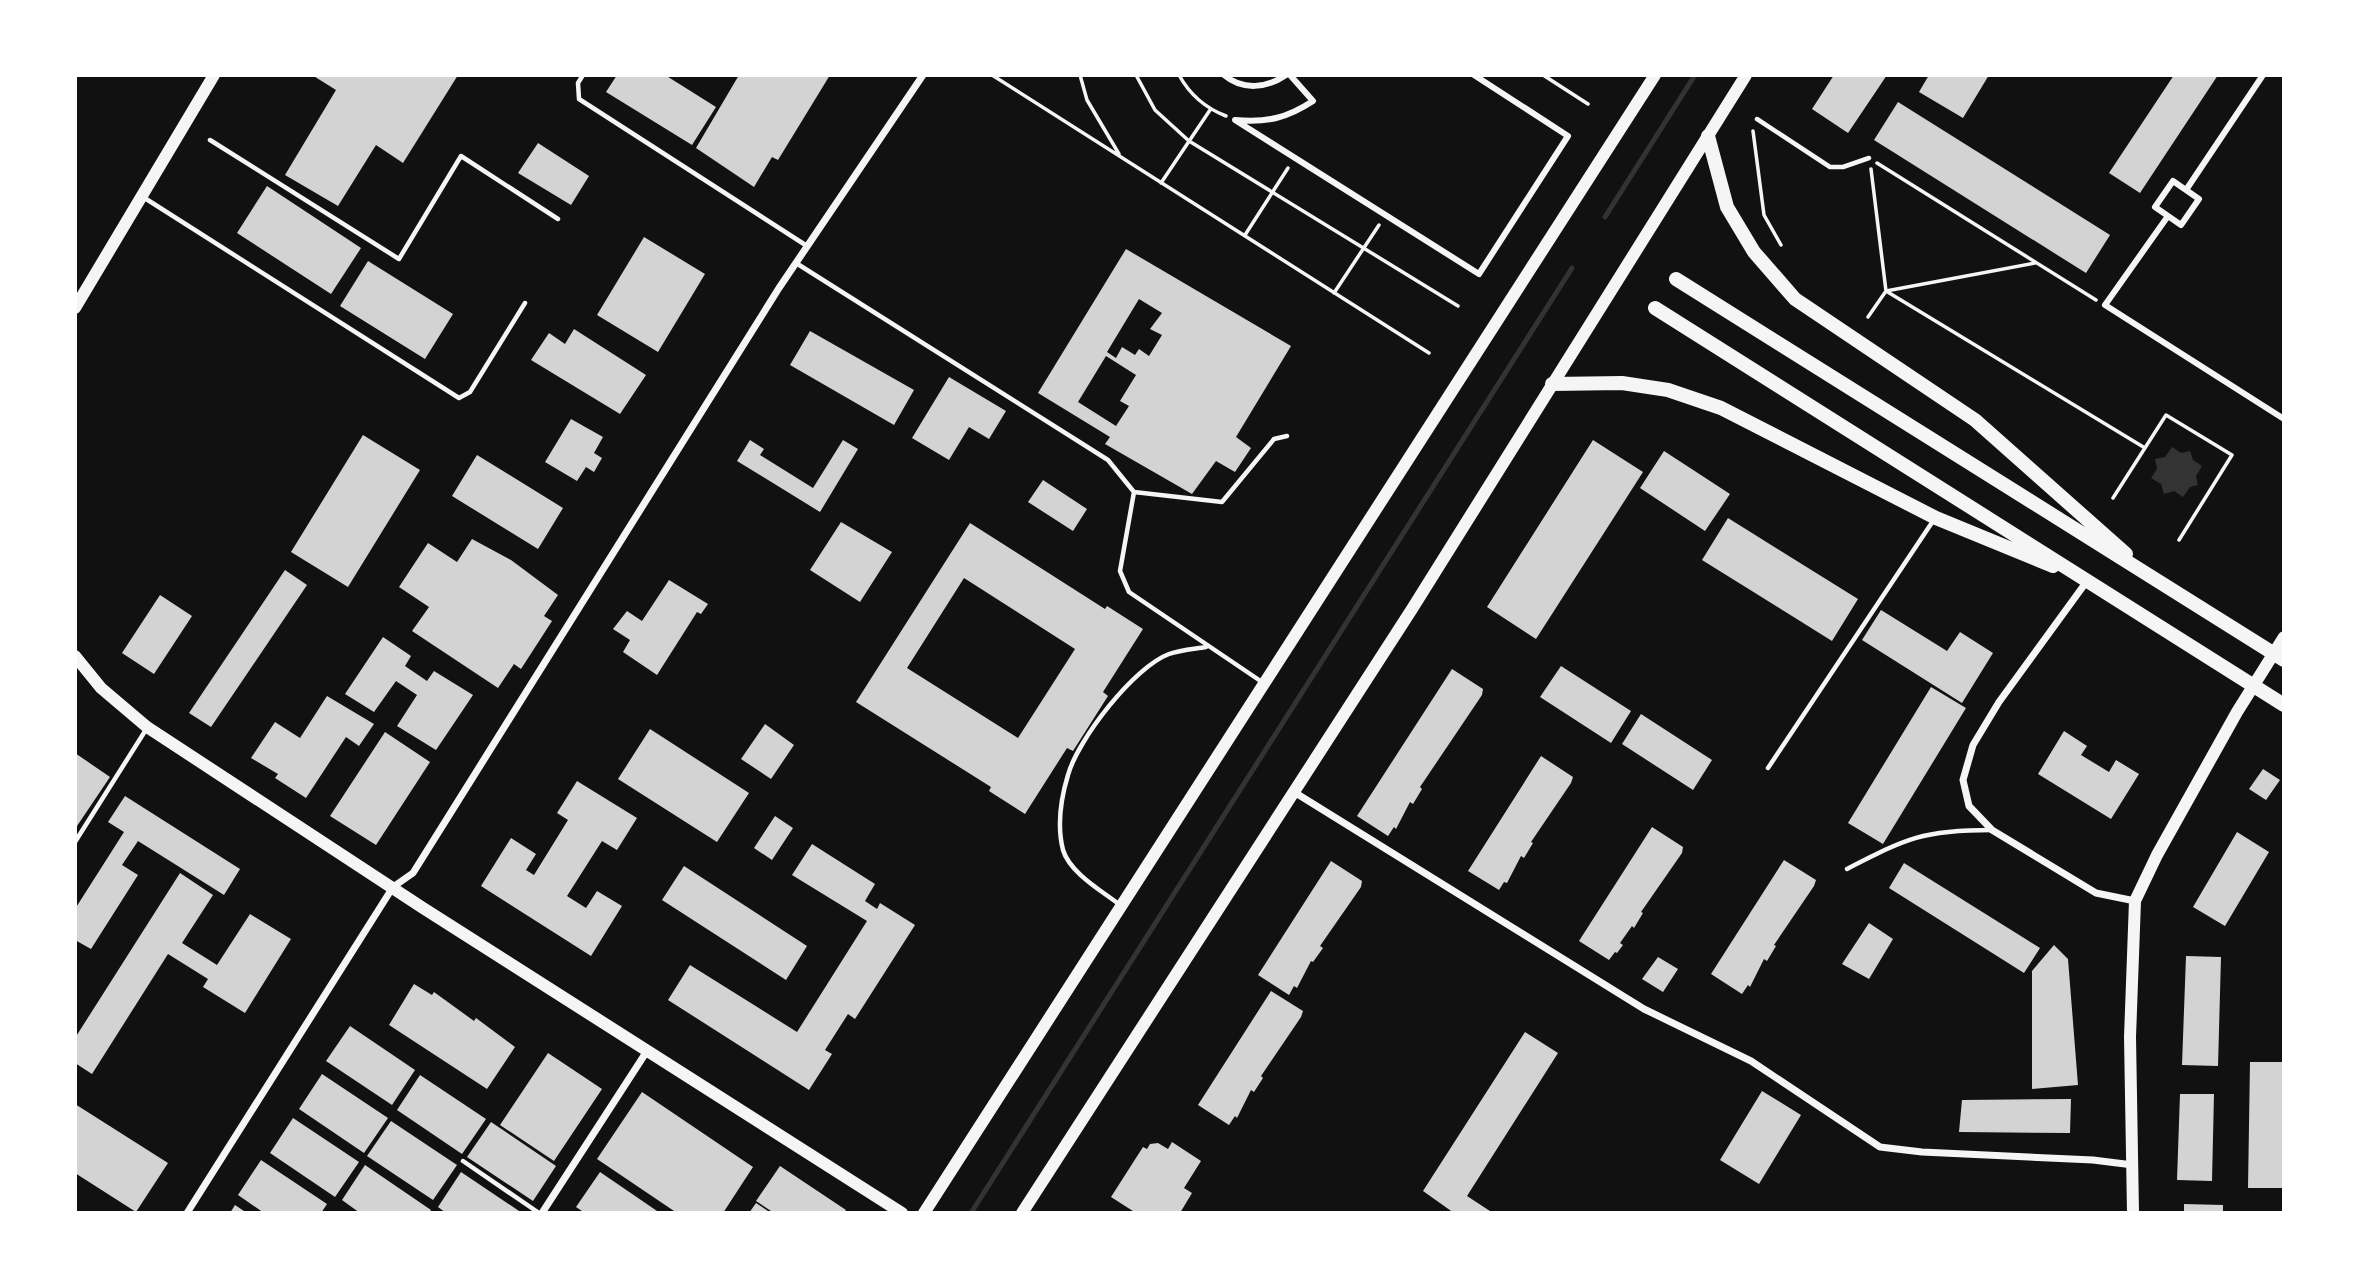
<svg xmlns="http://www.w3.org/2000/svg" width="2359" height="1288" viewBox="0 0 2359 1288" font-family="'DejaVu Sans',sans-serif">
	<rect width="100%" height="100%" fill="#111"/>
	<path fill="#333" d="M2172 447 2181 453 2190 451 2193 460 2202 466 2196 476 2198 485 2190 487 2183 497 2174 491 2164 494 2161 484 2151 478 2157 469 2155 459 2165 457Z"/>
	<g fill="none" stroke-linecap="round" stroke-linejoin="round">
		<path stroke="#333" stroke-width="5" d="M1605 217 1695 75
			M971 1213 1572 268"/>
	</g>
	<path fill="#d3d3d3" fill-rule="evenodd" d="M312 75H458L403 163 376 145 338 206 285 175 336 90Z
		M617 75H665L716 107 692 145 606 92Z
		M739 75H830L778 160 772 157 754 187 696 148Z
		M1834 75H1887L1848 133 1812 109Z
		M1929 75H1989L1963 118 1919 92Z
		M2174 75H2218L2140 193 2109 173Z
		M1898 102 2110 235 2086 273 1874 140Z
		M538 143 589 176 571 205 518 173Z
		M267 186 361 248 331 294 237 233Z
		M644 237 705 274 658 352 597 315Z
		M1126 249 1291 346 1236 437 1251 448 1235 472 1216 461 1192 494 1105 444 1110 437 1038 393ZM1139 299 1162 313 1150 329 1162 335 1149 356 1139 349 1135 355 1122 347 1116 358 1107 352ZM1106 356 1136 375 1120 401 1129 406 1116 426 1078 402Z
		M368 261 453 314 425 359 340 306Z
		M574 329 646 375 620 414 531 360 549 333 565 344Z
		M810 331 914 390 894 425 790 365Z
		M949 377 1006 411 989 439 969 427 949 460 912 438Z
		M571 419 603 437 594 453 602 458 594 472 586 467 577 481 545 462Z
		M363 435 420 470 348 587 291 552Z
		M750 440 764 449 760 455 813 488 843 440 858 449 820 512 737 461Z
		M1593 440 1643 472 1536 639 1487 607Z
		M1664 451 1730 494 1705 531 1640 488Z
		M477 455 563 508 538 549 452 496Z
		M1043 480 1087 509 1073 531 1028 502Z
		M1728 518 1858 599 1832 641 1702 560Z
		M841 522 892 552 860 602 810 570Z
		M970 523 1105 609 1107 606 1143 629 1103 692 1108 696 1073 751 1067 748 1025 814 989 791 991 787 856 702ZM964 578 1075 649 1018 738 907 668Z
		M472 539 511 560 558 595 544 616 552 621 521 669 514 664 498 688 412 631 429 607 399 587 428 543 457 562Z
		M285 570 307 585 211 727 189 713Z
		M669 580 708 604 701 614 697 612 657 675 623 652 630 640 613 629 627 611 642 621Z
		M160 595 192 616 154 674 122 653Z
		M1881 610 1947 651 1960 632 1993 653 1962 703 1862 640Z
		M383 637 411 656 405 666 427 681 434 671 473 695 436 750 397 726 417 695 396 681 374 712 345 694Z
		M1561 666 1631 711 1611 743 1540 697Z
		M1452 669 1483 689 1482 695 1420 787 1422 789 1413 804 1410 802 1396 829 1394 827 1388 836 1357 816Z
		M1931 687 1966 708 1883 844 1848 823Z
		M327 696 374 724 359 746 346 737 306 798 275 778 278 774 251 758 275 722 300 738Z
		M1641 714 1712 760 1693 790 1622 744Z
		M765 724 794 745 771 779 741 759Z
		M650 729 749 793 717 842 618 779Z
		M2064 731 2087 746 2081 755 2109 772 2116 760 2139 774 2111 819 2038 774Z
		M385 732 430 762 376 845 330 816Z
		M75 753 110 777 75 829Z
		M1541 756 1573 777 1571 783 1531 842 1533 843 1524 858 1521 856 1507 883 1504 882 1499 890 1468 871Z
		M2263 769 2280 780 2266 800 2249 789Z
		M577 781 637 818 617 850 602 841 567 896 586 908 597 891 622 906 591 956 481 886 511 838 536 854 526 870 534 875 568 820 557 813Z
		M125 796 240 869 224 895 138 841 122 865 138 875 91 949 75 940V909L124 832 108 822Z
		M775 816 793 828 772 860 754 848Z
		M1652 827 1683 847 1682 853 1641 912 1643 913 1634 928 1632 926 1620 943 1623 945 1617 953 1615 952 1609 960 1579 941Z
		M2237 832 2269 852 2225 926 2193 907Z
		M812 844 875 884 865 901 877 909 880 903 915 925 855 1019 848 1014 825 1050 832 1054 809 1090 668 1000 690 965 797 1032 867 921 792 875Z
		M1784 860 1816 880 1814 886 1774 945 1776 946 1767 961 1764 959 1750 987 1748 985 1742 994 1711 974Z
		M1331 861 1362 881 1361 887 1320 946 1323 948 1313 962 1311 961 1297 988 1294 986 1289 995 1258 975Z
		M1904 863 2040 948 2024 973 1889 888Z
		M684 866 807 946 786 980 662 900Z
		M180 873 213 895 182 943 217 965 250 914 291 939 245 1013 203 987 208 979 168 954 92 1074 75 1063V1038Z
		M1869 923 1893 939 1869 979 1842 964Z
		M2054 945 2068 959 2078 1085 2032 1089V971Z
		M2186 956 2221 957 2218 1066 2182 1065Z
		M1658 957 1678 969 1663 992 1642 979Z
		M414 984 432 995 434 992 474 1021 476 1018 515 1047 487 1089 389 1025Z
		M1271 991 1303 1011 1301 1017 1261 1076 1263 1078 1254 1092 1251 1090 1237 1118 1235 1116 1229 1125 1198 1105Z
		M350 1026 415 1070 392 1105 326 1061Z
		M1525 1032 1558 1053 1467 1196 1493 1213H1454L1423 1191Z
		M548 1053 602 1089 554 1161 500 1125Z
		M2250 1062H2284V1188H2248Z
		M322 1074 388 1118 364 1153 299 1109Z
		M420 1075 486 1119 462 1154 397 1110Z
		M1762 1091 1801 1115 1759 1184 1720 1160Z
		M642 1092 753 1167 723 1213H677L597 1159Z
		M2180 1094H2214L2212 1181 2177 1180Z
		M2071 1099 2070 1133 1959 1132 1962 1100Z
		M75 1104 168 1163 136 1212 75 1173Z
		M293 1118 359 1162 335 1197 270 1153Z
		M391 1121 457 1165 433 1200 367 1156Z
		M491 1122 556 1166 533 1201 467 1157Z
		M1172 1142 1201 1161 1184 1188 1192 1193 1180 1213H1136L1111 1197 1143 1147 1147 1149 1150 1144 1158 1143 1168 1149Z
		M261 1160 327 1204 321 1213H264L238 1195Z
		M365 1165 431 1210 429 1213H360L342 1200Z
		M780 1166 846 1210 844 1213H774L756 1201Z
		M461 1172 522 1213H446L438 1207Z
		M600 1172 660 1213H585L576 1207Z
		M756 1203 771 1213H749Z
		M2184 1204 2223 1205V1213H2184Z
		M235 1205 247 1213H230Z"/>
	<g fill="none" stroke-linecap="round" stroke-linejoin="round">
		<path stroke="#f5f5f5" stroke-width="3.5" d="M992 75 1429 353
			M1080 75 1087 100 1119 154
			M1136 75 1155 110 1189 141 1458 306
			M1179 75C1190 95 1205 108 1226 116
			M1543 75 1588 104
			M1753 131 1764 215 1781 245
			M1877 163 2096 300
			M1871 169 1886 291 2035 263
			M1161 183 1210 110
			M1245 235 1288 168
			M1334 293 1379 225
			M1868 317 1886 291 2145 448
			M2113 498 2166 415 2232 455 2179 540"/>
		<path stroke="#f5f5f5" stroke-width="4.5" d="M583 75 578 83 579 99 807 246
			M1757 119 1830 167H1843L1869 158
			M210 140 399 259 461 156 558 219
			M143 197 459 398 470 392 525 303
			M796 263 1108 460 1134 492 1120 571 1129 592 1262 682
			M1134 492 1222 502 1274 439 1287 436
			M1768 768 1933 521
			M75 842 147 728
			M1847 869C1907 838 1923 830 1992 830
			M1120 905C1102 891 1070 873 1063 850 1057 826 1061 798 1068 775 1078 739 1134 667 1169 654 1180 650 1194 649 1206 647
			M463 1161 539 1213"/>
		<path stroke="#f5f5f5" stroke-width="6" d="M1224 75C1243 91 1267 88 1286 75
			M1290 75 1313 101C1287 118 1267 123 1235 120L1479 274 1568 136 1474 75
			M2173 181 2199 199 2181 225 2155 207Z
			M2186 190 2263 75
			M2168 216 2105 305 2284 419"/>
		<path stroke="#f5f5f5" stroke-width="7" d="M2087 581 1999 702 1973 745 1963 780 1969 806 1992 830 2096 893 2135 901
			M1294 792 1644 1009 1751 1061 1880 1147 1922 1152 2093 1160 2133 1165
			M187 1213 393 887 413 873 779 288 923 75
			M542 1213 647 1051"/>
		<path stroke="#f5f5f5" stroke-width="12" d="M75 308 214 75
			M75 656 101 688 147 727 423 908 902 1213"/>
		<path stroke="#f5f5f5" stroke-width="12" d="M924 1213 1655 75
			M1022 1213 1412 609 1746 75
			M2133 1213 2130 1037 2135 901 2157 855 2237 712 2284 637"/>
		<path stroke="#f5f5f5" stroke-width="14" d="M1708 136 1727 207 1754 252 1795 299 1975 420 2126 554
			M1676 279 2284 660
			M1655 308 2284 705
			M1552 384 1622 383 1668 390 1721 408 1936 518 2053 566"/>
	</g>
	<rect width="2359" height="1288" fill="none" stroke="#ffffff" stroke-width="154"/>
</svg>
